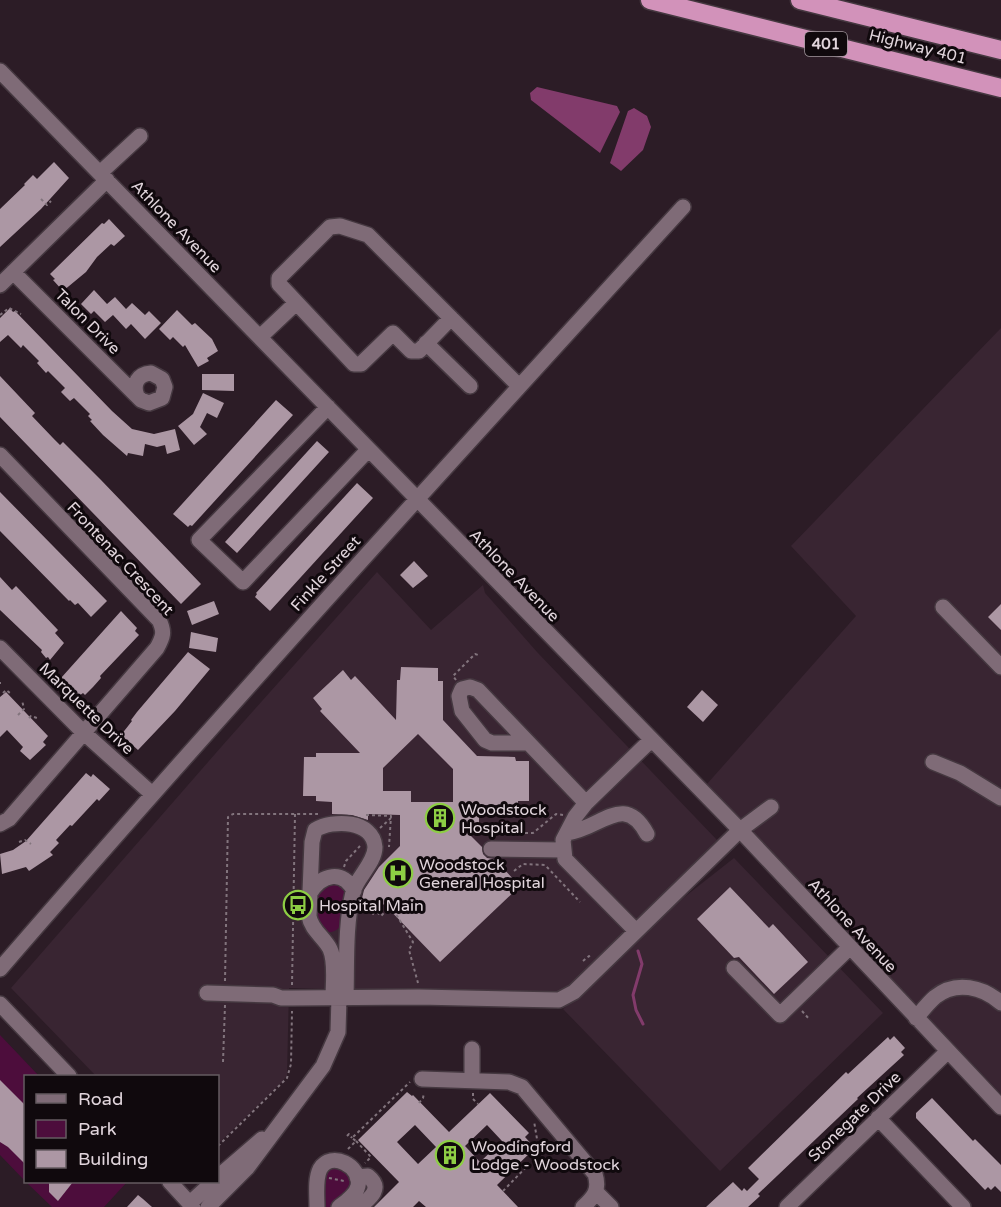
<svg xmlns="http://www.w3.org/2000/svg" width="1001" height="1207" viewBox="0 0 1001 1207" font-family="'Varela Round',sans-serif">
	<rect width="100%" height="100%" fill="#2c1c26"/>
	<path fill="#392532" d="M1001 328V1094L707 784 856 616 791 546Z
		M377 572 431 630 483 585 485 593 537 652 717 840 620 938 569 987 559 993 544 994 289 988 287 1075 283 1081 218 1144V1076H96L11 988 222 746Z
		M734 858 883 1013 720 1171 563 1009 626 953 673 906Z"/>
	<path fill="#4d0d3c" d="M335 881 347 889C345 906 348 935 325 932L316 919 317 895 319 890Z
		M0 1035 39 1076H26L25 1181 0 1155Z
		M336 1165 353 1177 349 1189 331 1207H322C323 1191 320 1172 336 1165Z
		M26 1182H127L104 1207H52Z"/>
	<path fill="#823b6b" d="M537 87 617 106 620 112 600 153 531 100 530 93Z
		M634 108 647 116 651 127 643 150 621 171 610 163 628 111Z"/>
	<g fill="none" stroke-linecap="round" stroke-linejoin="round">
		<path stroke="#823b6b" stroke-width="3" d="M638 951 642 964 633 995 636 1010 643 1024"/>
	</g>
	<path fill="#ac97a4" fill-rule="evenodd" d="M54 162 69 178 41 209 0 247V209L25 185 24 184 33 175 37 179Z
		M109 219 125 236 114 246 111 244 97 257 86 272 63 291 53 280 55 279 50 274 102 223 104 224Z
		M94 290 107 304 115 297 126 309 132 303 145 315 149 311 161 323 145 339 131 324 126 329 113 315 105 322 94 311 91 314 81 304Z
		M10 308 13 312 15 311 112 411 132 429 154 434 175 429 180 450 167 454 165 445 157 447 145 444 143 456 128 453 127 456 103 435 90 421 92 420 88 416 90 414 74 398 70 401 61 392 65 388 48 371 46 373 37 363 39 361 23 345 21 348 8 335 0 342V318Z
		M177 310 192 325 195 323 212 339 218 351 207 358 209 361 198 367 185 345 183 347 173 337 170 340 159 329Z
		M202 374H234V391L202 390Z
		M0 376 35 413 32 416 53 438 60 445 63 442 101 480 201 584 181 604 0 417Z
		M203 393 224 403 217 418 207 413 200 427 207 434 194 445 178 426 193 414Z
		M276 400 293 415 192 526 190 525 188 527 173 514Z
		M317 441 329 452 237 553 225 542Z
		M357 483 373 498 270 611 255 597 257 594 256 593Z
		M0 492 107 601 91 617 78 603 75 605 70 600 69 601 0 531Z
		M414 561 428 576 413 588 400 575Z
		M0 577 12 590 16 586 58 630 55 633 64 643 50 660 48 657 46 658 41 652 42 650 0 610Z
		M214 601 219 614 192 625 187 611Z
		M1001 604V630L988 617Z
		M121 611 137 628 135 631 139 635 100 676 101 678 93 687 85 695 83 693 79 696 61 678Z
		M191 632 218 638 216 652 189 648Z
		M188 652 210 669 175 711 138 750 121 735 132 721 131 720 137 712Z
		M401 667 438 668V681H443V720L477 756 515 757 516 761H529V801H518V805H479V830H465L482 847 483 854 487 858 494 859 520 886 440 962 384 904 373 915 361 902 364 890 379 867 400 846V815L368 814V820L352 815 332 814V802L316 801V796H303L304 757H316V753H360L320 711 322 709 313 698 343 670 351 680 355 676 396 720 397 680H400ZM418 734 453 769V802H411V791H383V768Z
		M702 690 718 705 703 722 687 707Z
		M6 692 48 736 43 742 46 745 30 760 20 751 23 747 7 730 0 737V697Z
		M86 773 91 777 93 774 110 789 99 801 97 799 72 826 70 825 56 840 59 843 50 852 53 855 29 871 26 867 2 874 0 854 13 850 26 841Z
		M730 887 769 928 773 924 808 962 774 994 739 957 734 958 697 919Z
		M894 1036 905 1048 901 1052 904 1055 857 1098 858 1099 758 1194 760 1196 748 1207H706L733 1182 742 1191 744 1188 747 1191 759 1179 748 1168 846 1072 848 1074 888 1037 890 1040Z
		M0 1080 26 1106V1165L8 1147 0 1142Z
		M407 1092 412 1096 413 1095 449 1132 490 1093 529 1133 525 1137 535 1148 497 1185 518 1207H426L419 1201 413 1207H374L399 1182 358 1140ZM415 1125 436 1147 418 1164 397 1142ZM487 1125 502 1141 480 1162 465 1146Z
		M932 1098 973 1141 975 1139 1001 1165V1192L995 1186 991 1190 988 1187 985 1190 916 1118V1113Z
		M49 1182H73L58 1201 49 1192Z
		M138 1195 143 1199 152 1207H127Z"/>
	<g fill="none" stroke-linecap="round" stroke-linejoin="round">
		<g stroke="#453840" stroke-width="18">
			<path id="minor" d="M0 71 740 830 1001 1107
				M100 173 140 136
				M13 272 141 400 149 403 162 398 165 387 162 379 151 373C138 374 132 384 137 396
				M0 285 107 180
				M451 318 419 351H411L393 333 361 364H354L279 284V278L330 227 340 226 368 235 519 386
				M260 337 296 303
				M426 343 470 386
				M328 407 199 540 243 582 368 450
				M0 455 159 620C165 632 163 637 157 648L9 819 0 824
				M943 607 1001 667
				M0 648 83 732 151 793
				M528 743H492L485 740 462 711 459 696 462 689 470 687 478 690 586 803
				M933 762 960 773 1001 798
				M567 833C601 829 624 791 647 834
				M491 849 563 850
				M310 893C322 874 343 869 354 891
				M636 931 565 859 563 840 575 817 586 803 651 740
				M734 968 780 1015 849 948
				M0 969C223 711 453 459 683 207
				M207 993 273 995 281 998H292L419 997 559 1000 574 992 740 830 771 807
				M333 997C333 983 336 962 330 949 324 937 311 930 309 916L312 842 315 830C333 819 373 820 375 847 375 863 357 877 353 892 345 926 347 963 346 998
				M0 1004 69 1076
				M916 1018C922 1011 928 1003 935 997 956 980 983 987 1001 1003
				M472 1049V1080
				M422 1079 509 1082 522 1087 595 1174C600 1190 594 1197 583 1207
				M878 1118 963 1207
				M218 1177 262 1139
				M357 1177 368 1176C383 1188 371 1198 359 1207
				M170 1182 193 1207
				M596 1192 611 1207
				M190 1203 213 1182
				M208 1207 247 1168 323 1066 338 1032 339 997
				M317 1207C317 1196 315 1179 320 1169 331 1150 362 1166 358 1186 356 1195 346 1202 339 1207
				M787 1207 947 1052"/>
		</g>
		<g stroke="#453840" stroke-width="21">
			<path id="highway" d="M650 0 1001 88
				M800 0 1001 50"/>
		</g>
		<path stroke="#82747d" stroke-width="2" stroke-dasharray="3 3" stroke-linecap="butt" d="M41 199 47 205 51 201
			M0 315 9 308 21 314
			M456 680 453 676 475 654 478 655
			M0 682V684
			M3 693 6 690 10 693
			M18 715 24 709 22 700
			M29 718 31 716 37 718
			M366 815 391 816 389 847
			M380 828 391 818
			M465 832 533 833 556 814 563 815
			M19 842 25 840 31 844
			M344 867 346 861 360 846
			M514 871 523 864 545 865 580 902
			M364 900 381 916 391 906 413 942 409 950 418 983
			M583 961 589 956 591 958
			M225 981 228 817 233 814H318
			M292 985 295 814
			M802 1011 810 1020
			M223 1062 225 1005
			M473 1093V1099L478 1104
			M419 1103 423 1098 424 1093
			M347 1136 349 1134 352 1138
			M356 1141 371 1157 365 1163
			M218 1146 287 1078 291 1064 292 1011
			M348 1149 356 1141 352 1138 410 1082
			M329 1178 344 1181
			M503 1191 535 1158 538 1145 534 1121"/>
		<use href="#minor" stroke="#7f6b77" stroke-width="15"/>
		<use href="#highway" stroke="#d292ba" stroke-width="18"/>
	</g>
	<defs>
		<g id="building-ring" transform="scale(1.5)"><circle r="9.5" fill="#10090d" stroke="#8dce44" stroke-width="1.5"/><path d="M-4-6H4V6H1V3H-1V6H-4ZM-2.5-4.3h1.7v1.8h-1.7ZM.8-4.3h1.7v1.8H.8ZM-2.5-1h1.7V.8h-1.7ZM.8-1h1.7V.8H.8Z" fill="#8dce44"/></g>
		<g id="hospital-ring" transform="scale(1.5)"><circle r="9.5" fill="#10090d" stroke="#8dce44" stroke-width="1.5"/><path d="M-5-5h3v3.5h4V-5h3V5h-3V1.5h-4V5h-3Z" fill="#8dce44"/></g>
		<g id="bus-ring" transform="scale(1.5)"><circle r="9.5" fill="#10090d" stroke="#8dce44" stroke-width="1.5"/><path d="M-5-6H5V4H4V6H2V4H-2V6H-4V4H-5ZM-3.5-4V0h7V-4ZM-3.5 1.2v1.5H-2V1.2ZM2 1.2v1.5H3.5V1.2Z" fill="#8dce44"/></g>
	</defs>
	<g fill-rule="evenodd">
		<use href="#building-ring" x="440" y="818"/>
		<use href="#hospital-ring" x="398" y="873"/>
		<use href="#bus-ring" x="298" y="905"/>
		<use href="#building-ring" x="450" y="1155"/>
	</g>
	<g text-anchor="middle" stroke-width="6" stroke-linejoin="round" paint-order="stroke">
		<rect fill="#10090d" stroke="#a2989e" stroke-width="1.5" x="805" y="32" width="42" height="24" rx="4.5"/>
		<g font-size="15" font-weight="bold" fill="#e1d5dc">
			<text x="826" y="49">401</text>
		</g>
		<g font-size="16" fill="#e1d5dc" stroke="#10090d">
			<text transform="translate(918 46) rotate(14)" y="6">Highway 401</text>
			<text transform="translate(177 226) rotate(46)" y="6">Athlone Avenue</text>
			<text transform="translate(88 321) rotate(45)" y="6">Talon Drive</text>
			<text transform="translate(121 558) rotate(47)" y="6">Frontenac Crescent</text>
			<text transform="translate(325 573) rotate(-48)" y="6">Finkle Street</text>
			<text transform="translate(515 575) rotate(46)" y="6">Athlone Avenue</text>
			<text transform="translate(87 708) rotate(44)" y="6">Marquette Drive</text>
			<text transform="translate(853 925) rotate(47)" y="6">Athlone Avenue</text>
			<text transform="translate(854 1116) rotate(-44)" y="6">Stonegate Drive</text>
		</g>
		<g font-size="16" fill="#e1d5dc" stroke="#10090d" text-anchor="start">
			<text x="461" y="815">Woodstock<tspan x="461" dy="18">Hospital</tspan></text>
			<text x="419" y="870">Woodstock<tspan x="419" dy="18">General Hospital</tspan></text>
			<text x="319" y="911">Hospital Main</text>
			<text x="471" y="1152">Woodingford<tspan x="471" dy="18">Lodge - Woodstock</tspan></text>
		</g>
	</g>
	<rect x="24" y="1075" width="195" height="108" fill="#10090d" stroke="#645b60" stroke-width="1.5"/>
	<rect x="36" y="1094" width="30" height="9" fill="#7f6b77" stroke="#645b60" stroke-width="1.5"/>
	<text x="78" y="1105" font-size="18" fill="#e1d5dc">Road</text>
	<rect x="36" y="1120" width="30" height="18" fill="#4d0d3c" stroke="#645b60" stroke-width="1.5"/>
	<text x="78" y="1135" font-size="18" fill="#e1d5dc">Park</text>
	<rect x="36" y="1150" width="30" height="18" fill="#ac97a4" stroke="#645b60" stroke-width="1.5"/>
	<text x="78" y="1165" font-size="18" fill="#e1d5dc">Building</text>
</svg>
